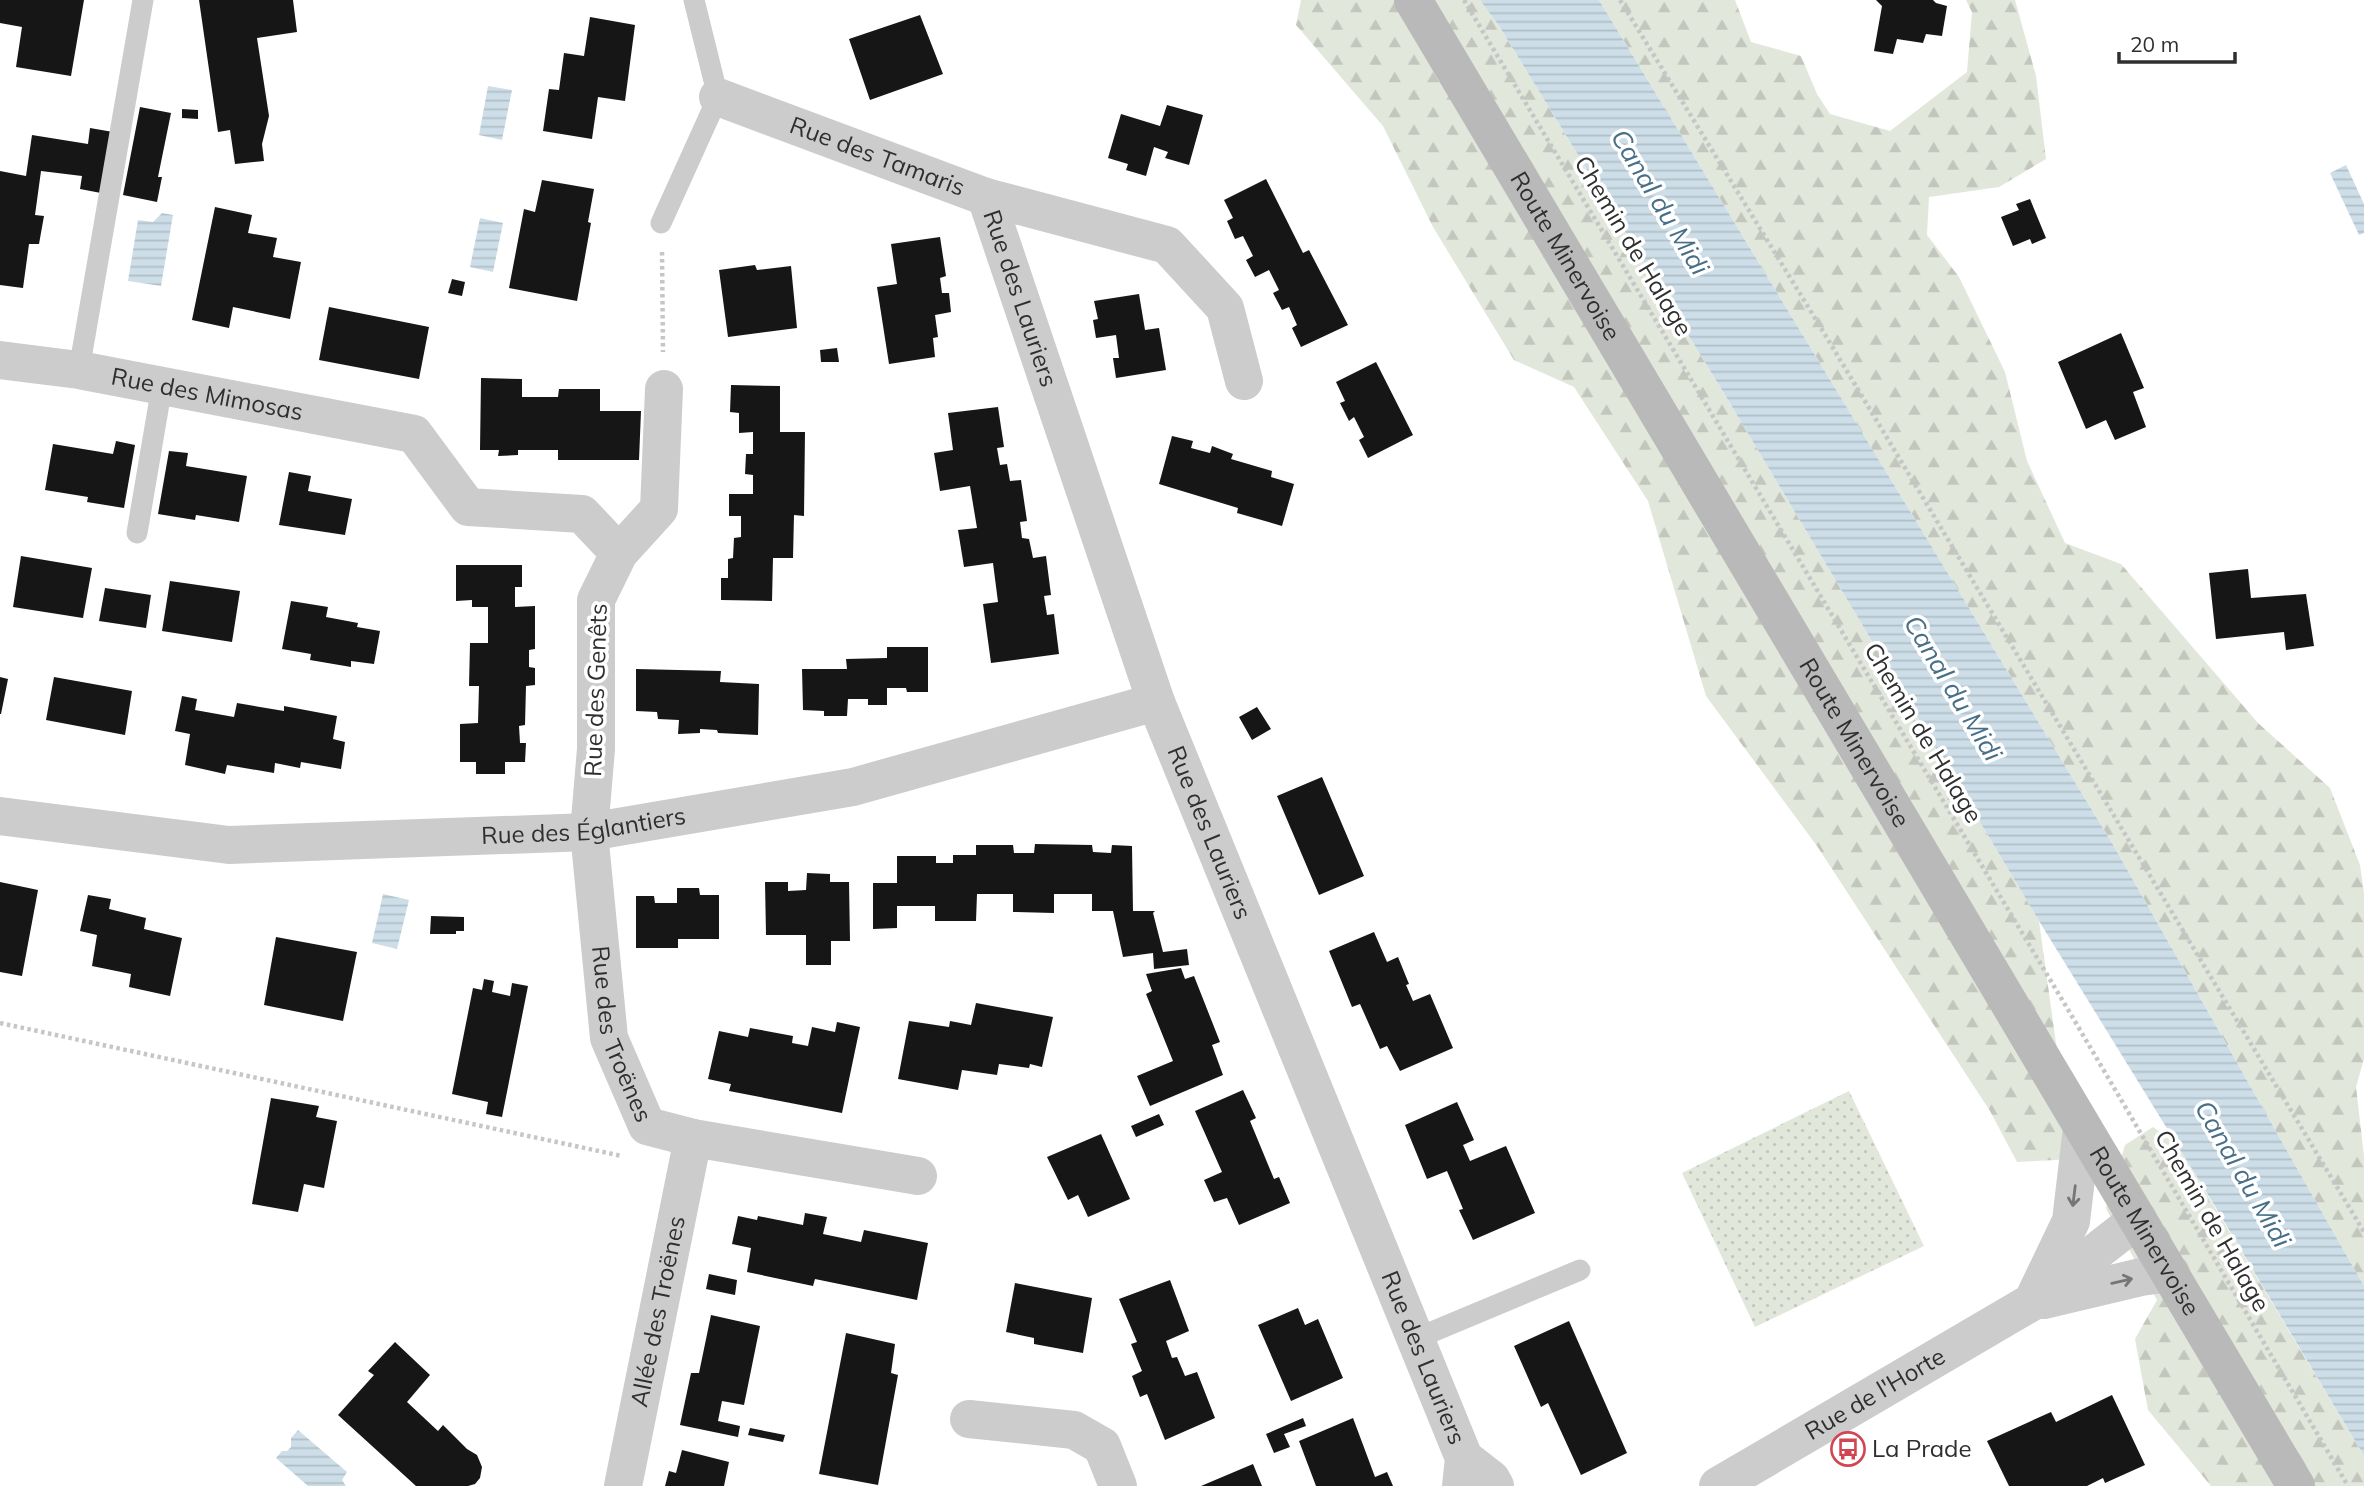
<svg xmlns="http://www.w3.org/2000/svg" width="2364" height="1486" viewBox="0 0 2364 1486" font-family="Mulish,sans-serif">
	<defs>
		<pattern id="forest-firs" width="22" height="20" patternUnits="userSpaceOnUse" patternTransform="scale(1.75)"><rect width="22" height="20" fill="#e2e7dc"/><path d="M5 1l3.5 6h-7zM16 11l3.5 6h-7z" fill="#c2c6bd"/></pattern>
		<pattern id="park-dots" width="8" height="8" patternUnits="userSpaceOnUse" patternTransform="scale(1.75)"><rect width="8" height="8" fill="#e2e7dc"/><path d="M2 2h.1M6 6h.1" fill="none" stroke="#c2c6bd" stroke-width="1.8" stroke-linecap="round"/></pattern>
		<pattern id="water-rules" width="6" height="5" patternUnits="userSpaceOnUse" patternTransform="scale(1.75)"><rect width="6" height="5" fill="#cddee8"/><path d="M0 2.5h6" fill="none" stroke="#b0bfc7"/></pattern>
	</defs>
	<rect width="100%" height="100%" fill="#fff"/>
	<path fill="url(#forest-firs)" d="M1301 0H1480L1499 26 1725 395 2039 921 2072 1159 2017 1162 1990 1111 1817 846 1706 696 1648 501 1574 387 1514 360 1433 227 1383 126 1296 25Z
		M1599 0H1735L1751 42 1801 56 1817 94 1830 114 1890 131 1967 72 1972 12 1966 0H2015L2036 76 2046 159 1999 187 1929 197 1927 235 1959 277 2005 372 2027 461 2065 543 2121 564 2258 723 2330 788 2360 865 2364 893V1059L2356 1087 2364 1156V1286L2112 843Z
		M2153 1127 2178 1146 2364 1456V1486H2211L2148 1410 2135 1339 2157 1300 2106 1208 2125 1145Z"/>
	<path fill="url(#park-dots)" d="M1849 1091 1924 1246 1755 1327 1682 1173Z"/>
	<path fill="url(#water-rules)" d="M1480 0H1599L2112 843 2364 1286V1456L2213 1203 2039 921 1725 395 1499 26Z
		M488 86 512 90 502 140 479 135Z
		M2346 165 2364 204V233L2359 235 2330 173Z
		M162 213 173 215 161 286 128 281 138 220 153 222Z
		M480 218 503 223 493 272 470 267Z
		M383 894 409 900 397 949 372 943Z
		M298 1430 347 1472 342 1480 346 1486H308L276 1458 282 1451H287L291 1447V1438Z"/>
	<path fill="#161616" d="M0 0H84L71 76 16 67 22 27 0 23Z
		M199 0H293L297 32 257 38 269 116 262 144 264 161 235 164 230 130 218 132Z
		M1876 0H1933L1936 3 1947 6 1942 36 1926 34 1923 43 1897 39 1893 54 1874 51 1882 6Z
		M920 15 943 74 870 100 849 39Z
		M590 17 635 25 625 101 598 97 592 139 543 131 549 89 559 90 564 53 584 56Z
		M1167 105 1203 115 1189 165 1165 158 1168 152 1154 147 1146 176 1126 170 1128 164 1108 158 1121 114 1160 126Z
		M140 107 171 113 158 177H162L157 202 123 195Z
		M182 109 198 110V119L182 118Z
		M90 128 113 132 101 193 80 189 82 176 41 171 35 215 44 216 39 244H29L23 288 0 285V171L26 176 32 135 88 144Z
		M1266 179 1303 253 1309 250 1348 325 1301 347 1292 328 1297 325 1289 307 1282 310 1273 293 1279 290 1269 270 1255 277 1246 260 1253 256 1243 236 1235 239 1227 221 1233 218 1224 200Z
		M542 180 594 189 588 222 591 223 577 301 509 288 524 209 535 212Z
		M2030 199 2046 238 2032 244 2030 239 2013 246 2001 217 2019 210 2016 204Z
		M215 207 252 215 248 233 277 238 273 257 301 262 290 319 233 307 229 328 192 320Z
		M940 237 946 276 940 278 942 293H949L951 312 935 315 938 337 933 338 935 357 889 364 877 287 897 284 891 244Z
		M755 265 757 270 791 266 797 328 728 337 719 270Z
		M452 279 465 282 462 296 448 293Z
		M1139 294 1145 330 1159 328 1166 370 1116 378 1113 358H1119L1116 335 1096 338 1093 320 1098 319 1094 301Z
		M329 307 429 327 419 379 319 360Z
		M2121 333 2144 388 2133 392 2146 427 2115 440 2106 420 2086 429 2058 362Z
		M837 348 839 362H821L820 350Z
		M1376 362 1413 435 1368 458 1359 440 1364 437 1354 417 1349 421 1340 403 1345 401 1336 382Z
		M481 378 522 379V397H558L559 389H600V411H641L639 460H558V450H518V455L498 456 499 450H480Z
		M731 385 780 386V432H805L804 516 794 515 793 558H773L772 601 721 600V578H728V559L733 558 734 538 741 537V516H729V494H753V475L745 474 746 454H753V432L739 433V413L730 412Z
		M998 407 1004 447 997 448 1000 465 1007 464 1010 481 1021 480 1027 521 1020 522 1022 538 1029 539 1033 558 1046 556 1051 595 1044 596 1047 615 1054 614 1059 654 991 663 983 604 998 602 993 563 964 567 958 530 977 528 970 486 940 491 934 453 953 450 948 413Z
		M1172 436 1193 441 1191 448 1210 453 1212 446 1233 454 1231 459 1272 471 1271 477 1294 484 1282 526 1237 513 1238 508 1159 484Z
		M116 441 135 445 124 508 87 502 88 497 45 490 53 444 113 454Z
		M169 451 188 453 186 466 247 476 239 522 196 515 195 520 158 514Z
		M289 472 311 476 308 491 352 499 345 535 279 525Z
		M21 556 92 568 83 618 13 607Z
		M456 565H522V587H515V607L535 606V649L529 650V667L535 668V685L526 686 525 725 519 726 520 743H526L525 762H505V774H476V762H460V724L478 723 479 686H469L470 643H488V607H472V600L456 601Z
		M2248 569 2251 598 2306 594 2314 646 2286 650 2284 632 2216 639 2209 573Z
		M170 581 240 591 232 642 162 631Z
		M105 588 151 595 146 628 99 621Z
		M291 601 328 607 326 617 358 623 357 627 380 631 374 664 351 661V667L310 660 311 654 282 649Z
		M887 647H928V692H907L906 688H887V705H868V699H848L847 716H824V711L803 710 802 669H847L846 659 887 658Z
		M636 669 721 671 720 682 759 684 758 735 718 733 717 730 700 729V733L678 734 679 720 658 719 657 712 636 711Z
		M0 677 8 679 1 714H0Z
		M54 677 132 691 125 735 46 720Z
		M182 696 197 699 195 710 234 717 237 703 284 711V706L337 716 333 739 345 742 341 769 301 762 300 768 275 763 274 773 227 765 225 774 185 765 190 734 175 731Z
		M1257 707 1271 729 1252 740 1239 717Z
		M1322 777 1364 876 1319 895 1277 796Z
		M1035 844 1092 845 1093 852 1111 853 1112 845 1132 846 1133 911H1155L1153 913 1163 952 1187 949 1189 965 1154 969 1153 953 1123 957 1113 911H1092V894H1054V913L1013 912V894H977L976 921H935V906H897V928L873 929V883H897V856H936V863H953V855H976V845H1013L1014 853H1034Z
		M807 873 830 874V882H849L850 941H831V965H806V935H766L765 882H788V891L806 890Z
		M0 882 38 890 22 976 0 972Z
		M677 888H699L700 895H719V939H678V948H636V896H654L655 903H677Z
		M88 895 111 899 109 909 146 918 144 929 182 938 170 996 129 987 131 974 92 966 97 935 80 931Z
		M431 916 464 917V931H456V934H430Z
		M1374 932 1387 962 1398 957 1409 984 1406 985 1413 1001 1430 994 1453 1048 1400 1071 1387 1046 1380 1049 1360 1004 1352 1007 1329 951Z
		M276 937 357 952 343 1021 264 1005Z
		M1181 968 1185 979 1194 976 1220 1042 1212 1045 1223 1075 1150 1106 1137 1076 1173 1061 1146 994 1152 991 1146 974Z
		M484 979 494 981 492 992 510 996 512 983 528 986 502 1117 486 1114 488 1102 452 1094 473 988 482 990Z
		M976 1003 1053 1017 1042 1067 1030 1064 1029 1068 999 1064 997 1075 962 1070 958 1090 898 1079 909 1021 949 1027 950 1021 971 1025Z
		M837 1022 860 1027 842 1113 729 1091 731 1084 708 1079 719 1031 748 1037 750 1028 793 1036 792 1043 808 1046 812 1027 835 1032Z
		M1243 1090 1256 1118 1250 1121 1274 1179 1279 1177 1290 1203 1239 1225 1227 1198 1214 1202 1204 1180 1222 1172 1195 1111Z
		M271 1098 319 1106 316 1117 337 1121 324 1188 304 1184 298 1212 252 1204Z
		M1457 1102 1474 1140 1463 1145 1470 1161 1506 1146 1535 1213 1473 1240 1459 1210 1463 1209 1447 1171 1427 1179 1405 1125Z
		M1159 1114 1164 1125 1136 1137 1131 1126Z
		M1101 1134 1130 1199 1088 1217 1078 1195 1068 1200 1047 1157Z
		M805 1213 827 1217 823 1234 861 1242 864 1230 928 1243 917 1300 815 1279 813 1286 747 1272 751 1248 732 1244 738 1216 757 1220 758 1216 803 1225Z
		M709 1274 737 1280 735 1295 706 1289Z
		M1170 1280 1189 1331 1166 1341 1172 1358 1177 1357 1185 1376 1197 1372 1215 1418 1165 1440 1147 1394 1140 1397 1132 1376 1142 1371 1131 1344 1137 1342 1119 1299Z
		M1015 1283 1092 1298 1083 1353 1034 1344V1338L1006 1332Z
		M1298 1308 1305 1325 1318 1319 1343 1378 1291 1401 1258 1325Z
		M711 1315 760 1326 744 1405 722 1401 718 1421 740 1426 738 1437 680 1425 691 1373H699Z
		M1569 1321 1627 1453 1581 1475 1548 1403 1541 1407 1514 1346Z
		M846 1333 895 1344 891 1373 898 1375 878 1485 819 1474Z
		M395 1342 430 1375 407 1402 438 1431 443 1425 467 1449 477 1455 482 1467 480 1478 475 1484 468 1486H416L338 1415 374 1375 368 1371Z
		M2112 1395 2145 1465 2105 1483 2103 1478 2087 1486H2009L1987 1441 2051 1412 2056 1422Z
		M1303 1418 1306 1426 1284 1434 1290 1447 1274 1453 1266 1434Z
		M1353 1418 1375 1477 1387 1472 1393 1486H1316L1299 1441Z
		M750 1428 785 1435 783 1442 748 1435Z
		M682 1450 729 1462 724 1486H665L669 1471 676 1473Z
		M1253 1464 1262 1486H1201Z"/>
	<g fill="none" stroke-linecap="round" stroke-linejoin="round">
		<path stroke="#c6c6c6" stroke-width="4.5" stroke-dasharray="3.5 3.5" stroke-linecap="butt" d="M1464 0 2073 1018 2348 1486
			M1620 0 1821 328 2364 1232
			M662 252 663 352
			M0 1023 622 1156"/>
		<path stroke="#ccc" stroke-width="21" d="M661 223 718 97 694 0
			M79 370 143 0
			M137 533 162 386
			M1415 1339 1580 1270"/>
		<g stroke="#ccc" stroke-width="38">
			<path id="s1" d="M718 97 986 197 1167 245 1225 308 1244 381"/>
			<path id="s2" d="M986 197 1156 702 1464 1458 1461 1486"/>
			<path id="s3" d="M0 360 79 370 414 434 468 507 582 514 619 553"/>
			<path id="s4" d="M664 389 659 509 619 553 596 600V749L589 832 609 1038 647 1126 693 1138 918 1176"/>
			<path id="s5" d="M0 816 229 845 589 832 853 787 1156 702"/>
			<path d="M969 1419 1074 1430 1102 1446 1118 1486"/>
			<path d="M1464 1458 1491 1479 1495 1486"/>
			<path id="s6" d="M623 1486 693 1138"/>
		</g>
		<g stroke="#ccc" stroke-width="38">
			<path d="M2036 1294 2071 1221 2082 1128"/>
			<path d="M2044 1300 2141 1277 2171 1273"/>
			<path id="s7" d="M1718 1486 2032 1302 2138 1219"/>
		</g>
		<path stroke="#b9b9b9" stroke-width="38" id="s8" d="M1413 0 2296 1486"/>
	</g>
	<defs><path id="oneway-shaft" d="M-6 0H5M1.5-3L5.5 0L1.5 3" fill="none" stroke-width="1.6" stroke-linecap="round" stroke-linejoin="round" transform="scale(1.75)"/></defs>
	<g stroke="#767676">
		<use href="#oneway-shaft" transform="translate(2074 1196) rotate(97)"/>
		<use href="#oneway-shaft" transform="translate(2122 1281) rotate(-13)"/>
	</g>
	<defs>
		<g id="bus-ring" transform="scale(1.75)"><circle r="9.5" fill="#fff" stroke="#d04753" stroke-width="1.5"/><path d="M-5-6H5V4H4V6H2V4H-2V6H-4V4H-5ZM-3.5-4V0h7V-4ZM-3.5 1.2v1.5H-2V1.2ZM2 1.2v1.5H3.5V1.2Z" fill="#d04753"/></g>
	</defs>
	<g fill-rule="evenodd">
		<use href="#bus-ring" x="1848" y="1449"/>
	</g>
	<g text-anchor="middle" stroke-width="7" stroke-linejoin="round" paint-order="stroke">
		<g font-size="24" fill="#2f2f2f" stroke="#fff">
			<text dy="8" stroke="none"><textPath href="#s1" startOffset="170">Rue des Tamaris</textPath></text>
			<text transform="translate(1633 246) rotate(59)" y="8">Chemin de Halage</text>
			<text dy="8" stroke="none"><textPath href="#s8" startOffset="298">Route Minervoise</textPath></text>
			<text dy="8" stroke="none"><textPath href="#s2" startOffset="107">Rue des Lauriers</textPath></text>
			<text dy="8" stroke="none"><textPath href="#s3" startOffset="210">Rue des Mimosas</textPath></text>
			<text transform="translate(596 690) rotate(-88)" y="8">Rue des Genêts</text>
			<text transform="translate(1923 733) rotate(59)" y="8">Chemin de Halage</text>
			<text dy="8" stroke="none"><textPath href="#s8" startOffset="864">Route Minervoise</textPath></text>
			<text dy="8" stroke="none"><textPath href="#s5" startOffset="586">Rue des Églantiers</textPath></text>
			<text dy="8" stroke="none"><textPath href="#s2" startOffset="674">Rue des Lauriers</textPath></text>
			<text dy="8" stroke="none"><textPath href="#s4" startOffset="670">Rue des Troënes</textPath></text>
			<text transform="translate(2212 1221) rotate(60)" y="8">Chemin de Halage</text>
			<text dy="8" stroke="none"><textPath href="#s8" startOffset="1432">Route Minervoise</textPath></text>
			<text dy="8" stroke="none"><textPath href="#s6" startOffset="178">Allée des Troënes</textPath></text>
			<text dy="8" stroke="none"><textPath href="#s2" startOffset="1241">Rue des Lauriers</textPath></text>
			<text dy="8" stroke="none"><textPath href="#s7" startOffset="182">Rue de l'Horte</textPath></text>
		</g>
		<g font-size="24" fill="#2f2f2f" stroke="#fff" text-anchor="start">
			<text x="1872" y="1457">La Prade</text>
		</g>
		<g font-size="26" font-style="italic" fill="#476f87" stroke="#fff">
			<text transform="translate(1660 202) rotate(59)" y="9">Canal du Midi</text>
			<text transform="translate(1953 688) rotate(59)" y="9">Canal du Midi</text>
			<text transform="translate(2243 1174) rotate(60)" y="9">Canal du Midi</text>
		</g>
	</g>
	<path d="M2119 52v10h116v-10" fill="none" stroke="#2f2f2f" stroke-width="3.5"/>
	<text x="2130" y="52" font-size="21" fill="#2f2f2f" stroke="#ffffff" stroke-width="5" paint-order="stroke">20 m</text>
</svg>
